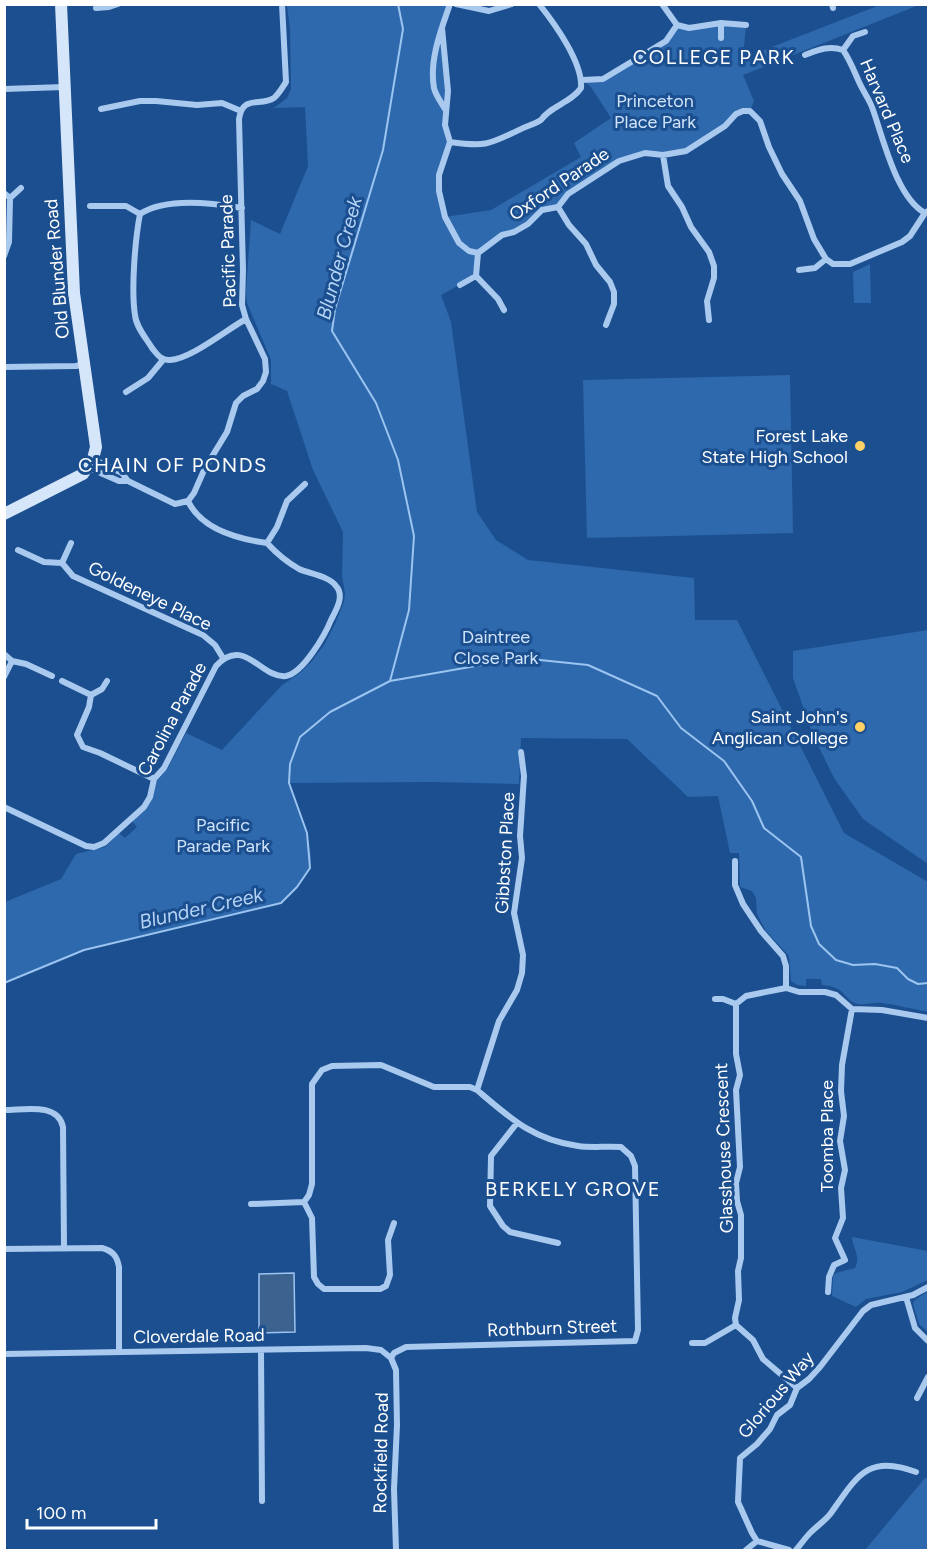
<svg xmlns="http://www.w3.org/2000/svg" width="933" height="1555" viewBox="0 0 933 1555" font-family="Figtree,sans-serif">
	<rect width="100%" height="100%" fill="#1b4f8f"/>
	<path fill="#2e69ad" d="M287 5H450L442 28 447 71 445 109 450 142 439 175 445 217 491 210 581 157 574 143 611 118 591 87 582 80 603 79 666 41 677 25 689 28 721 23 746 25 743 58 880 5H919L743 75 754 101 750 111H743L725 126 686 151 632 156 568 194 558 207 542 210 528 224 502 235 478 253 476 276 441 295 451 322 477 512 496 540 528 560 694 578 695 620H737L844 833 928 882V1012C913 1009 897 1005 882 1003 874 1002 866 1005 858 1004 842 1000 848 987 822 985L821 979H806V986L797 985 791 981 789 956 766 931 757 914 756 898 752 891 740 887 739 853H730L718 796 688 797 627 739 521 738 519 784 432 782 289 783C294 804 318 850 309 870 303 883 291 893 281 903L84 950 5 983V902L61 879 76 854 105 847 119 833 125 838 137 827 132 821 156 782 168 768 186 733 222 750 282 685 300 673 312 661 324 645 335 624 344 602 345 593 342 576 343 532 313 470 287 391 271 384V360L247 303 246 291 251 220 280 234 308 166 305 107 274 108 287 98 291 89 290 29Z
		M870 264 871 303H854L853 272Z
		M790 375 793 533 587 538 583 380Z
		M928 630V864L863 819 834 778 813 735 793 678V651Z
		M852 1237 928 1251V1280L902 1292 866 1299 856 1307 832 1296 833 1276 836 1273 855 1268C861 1255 853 1250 852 1237Z
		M928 1291V1332L919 1324 913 1304 914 1301Z
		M925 1478H928V1550H865Z"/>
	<path fill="#3c6290" stroke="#9cc4f0" stroke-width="1.5" d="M294 1273 295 1332 259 1333V1274Z"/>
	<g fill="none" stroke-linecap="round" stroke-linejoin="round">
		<path stroke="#9cc4f0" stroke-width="2" d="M390 681 521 658 588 665 657 696 681 728 724 761 752 801 764 828 801 857 811 926 819 944 836 960 853 965 875 964 897 968 908 979 918 984 928 983
			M4 983 84 950 281 903 297 887 310 868 307 833 289 783 290 764 300 737 330 712 390 681 409 610 414 536 398 460 376 403 332 331 335 309 383 150 403 29 398 4"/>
		<path stroke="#a9c9ee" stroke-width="6" d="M456 4 489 11 512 4
			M662 4 677 25
			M832 4 833 8
			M96 8 109 7 118 4
			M721 23V38
			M442 28 448 91 445 125 450 142 439 175V191L445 217 459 243 469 251 478 253 502 235 514 232 528 224 542 210 558 207 568 194 619 161 645 153 663 155 686 151 725 126 736 114 743 111H750L760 121 769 147 782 174 800 201 814 239 826 259 833 264H850L902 242 910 236 925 213 928 211
			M843 50C850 60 854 71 859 82 863 91 869 99 872 107 883 137 896 197 925 213
			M805 55C818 50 829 45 843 50L853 36 865 32
			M582 80 603 79 666 41 677 25 689 28 721 23 746 25
			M4 89 64 87
			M101 109 140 101H156L197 105 222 103 241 111
			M445 109C441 102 436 96 434 88 429 60 441 30 450 4
			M450 142C484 147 488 145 519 130 526 126 533 125 541 120 550 106 571 103 581 88 583 63 555 24 539 4
			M663 155 668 186 682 207 691 227 709 252 714 266V278L707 301 709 320
			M4 193 10 198 21 188
			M90 206H126L140 214
			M558 207 569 225 586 244 596 265 610 282 614 292V304L606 325
			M242 208C212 203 166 197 140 214 135 240 131 290 135 315 136 327 146 338 152 348 157 354 161 361 170 360 191 359 226 330 246 319
			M4 256 9 242 10 198
			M799 270 815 268 826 259
			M476 276 498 299 504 310
			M460 285 476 276 478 253
			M4 367 76 366 84 364
			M126 392 148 378 163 360
			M93 459 122 473 128 481 175 504 188 501 194 493 205 468 227 432 236 403 243 396 257 389 263 381 266 372 265 359 246 319 242 305 243 270 239 119C243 94 260 107 274 98 279 94 282 88 286 82L282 4
			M89 468 119 481H128
			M267 543 277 527 287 501 305 484
			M18 550 44 562 62 563 73 576 203 635 215 645 223 658
			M62 563 71 543
			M4 654 12 661 26 664 52 676
			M4 677 12 661
			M62 681 91 695 102 689 107 681
			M91 695 89 707 77 735 83 747 100 753 154 779
			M4 807 86 846 94 847 104 843 144 807 150 797 154 779 164 768 216 666C244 635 261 679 286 676 303 673 325 635 331 620 336 610 345 596 336 586 329 576 310 574 299 569 287 562 276 553 267 543 238 539 201 529 188 501
			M735 861V885L743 904 761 931 783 956 786 966V988
			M715 999H723L736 1004
			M477 1090 499 1021 517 990 522 973 523 955 514 913 522 858 520 836 524 776 521 752
			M4 1110C24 1110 58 1102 63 1127L64 1248
			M517 1123 491 1156 490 1206 503 1226 510 1232 558 1243
			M304 1202 309 1195 312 1184V1084L322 1070 332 1066 381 1065 434 1087H470L477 1090C510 1118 533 1140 578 1146 592 1148 607 1146 621 1147L631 1156 635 1166 638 1330 635 1341 406 1347 394 1353 391 1358
			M304 1202 312 1218 314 1277 318 1284 324 1289H380L386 1286 390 1275 388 1240 394 1223
			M251 1204 304 1202
			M4 1249 102 1248C113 1251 117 1256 119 1267V1352
			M828 1292 829 1277 834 1265 845 1260 835 1238 843 1218 841 1188 845 1170 840 1141 844 1116 841 1091 842 1065 852 1009
			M906 1297 915 1328 928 1341
			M692 1343H705L736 1325
			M261 1350 262 1501
			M4 1354 366 1348 381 1350 391 1358 396 1370 397 1425 394 1489 396 1550
			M797 1388 763 1359 753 1340 736 1325 735 1318 739 1300 738 1271 741 1258V1215L737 1201 736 1183 740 1167 736 1090 740 1075 736 1054V1004L746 996 786 988 799 992H825L836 995 852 1009 882 1010 928 1018
			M917 1398 928 1377
			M746 1550 757 1541
			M789 1550 757 1541 752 1533 738 1502 740 1458 757 1444 770 1429 777 1415 790 1405 797 1388 809 1379 820 1367 863 1311 871 1305 913 1295 928 1287
			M796 1550C801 1544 805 1538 811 1532 817 1526 826 1520 831 1513 856 1478 867 1453 916 1472"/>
		<path stroke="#d6e6fa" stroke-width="12" d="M4 514 83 474 93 459 96 447 74 293 61 4"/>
	</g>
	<g fill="#ffd166" stroke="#1b4f8f" stroke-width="2">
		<circle cx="860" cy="446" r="6"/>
		<circle cx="860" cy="727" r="6"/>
	</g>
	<g text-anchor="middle" stroke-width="6" stroke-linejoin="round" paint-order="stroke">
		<g font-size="18" fill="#cfe3fa" stroke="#1b4f8f">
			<text x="655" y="107">Princeton<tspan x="655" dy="21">Place Park</tspan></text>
			<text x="496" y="643">Daintree<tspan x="496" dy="21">Close Park</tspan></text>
			<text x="223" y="831">Pacific<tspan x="223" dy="21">Parade Park</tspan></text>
		</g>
		<g font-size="18" fill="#fff" stroke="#1b4f8f">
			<text transform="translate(887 111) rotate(67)" y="6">Harvard Place</text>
			<text transform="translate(559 184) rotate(-34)" y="6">Oxford Parade</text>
			<text transform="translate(228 251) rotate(-92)" y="6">Pacific Parade</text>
			<text transform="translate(57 269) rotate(-95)" y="6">Old Blunder Road</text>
			<text transform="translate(150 596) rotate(26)" y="6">Goldeneye Place</text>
			<text transform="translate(172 719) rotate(-62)" y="6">Carolina Parade</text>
			<text transform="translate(505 853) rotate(-87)" y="6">Gibbston Place</text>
			<text transform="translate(827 1136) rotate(-90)" y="6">Toomba Place</text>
			<text transform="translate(724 1148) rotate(-92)" y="6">Glasshouse Crescent</text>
			<text transform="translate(552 1328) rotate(-2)" y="6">Rothburn Street</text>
			<text transform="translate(199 1336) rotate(-1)" y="6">Cloverdale Road</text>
			<text transform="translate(776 1395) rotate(-50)" y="6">Glorious Way</text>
			<text transform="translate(381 1453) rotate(-89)" y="6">Rockfield Road</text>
		</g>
		<g font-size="18" fill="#fff" stroke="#1b4f8f" text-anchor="end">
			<text x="848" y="442">Forest Lake<tspan x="848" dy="21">State High School</tspan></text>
			<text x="848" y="723">Saint John's<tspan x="848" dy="21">Anglican College</tspan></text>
		</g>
		<g font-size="20" letter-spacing="1.5" fill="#fff" stroke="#1b4f8f">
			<text x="714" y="64">COLLEGE PARK</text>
			<text x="173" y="472">CHAIN OF PONDS</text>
			<text x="573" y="1196">BERKELY GROVE</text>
		</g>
		<g font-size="20" font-style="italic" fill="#b5d3f5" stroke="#1b4f8f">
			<text transform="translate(339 258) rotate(-75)" y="7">Blunder Creek</text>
			<text transform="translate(201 908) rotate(-13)" y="7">Blunder Creek</text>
		</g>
	</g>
	<rect width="933" height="1555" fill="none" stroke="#ffffff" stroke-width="12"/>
	<path d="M27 1519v9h129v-9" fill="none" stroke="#ffffff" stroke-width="3"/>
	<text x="36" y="1519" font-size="18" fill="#ffffff" stroke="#1b4f8f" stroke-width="4.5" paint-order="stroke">100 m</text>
</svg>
